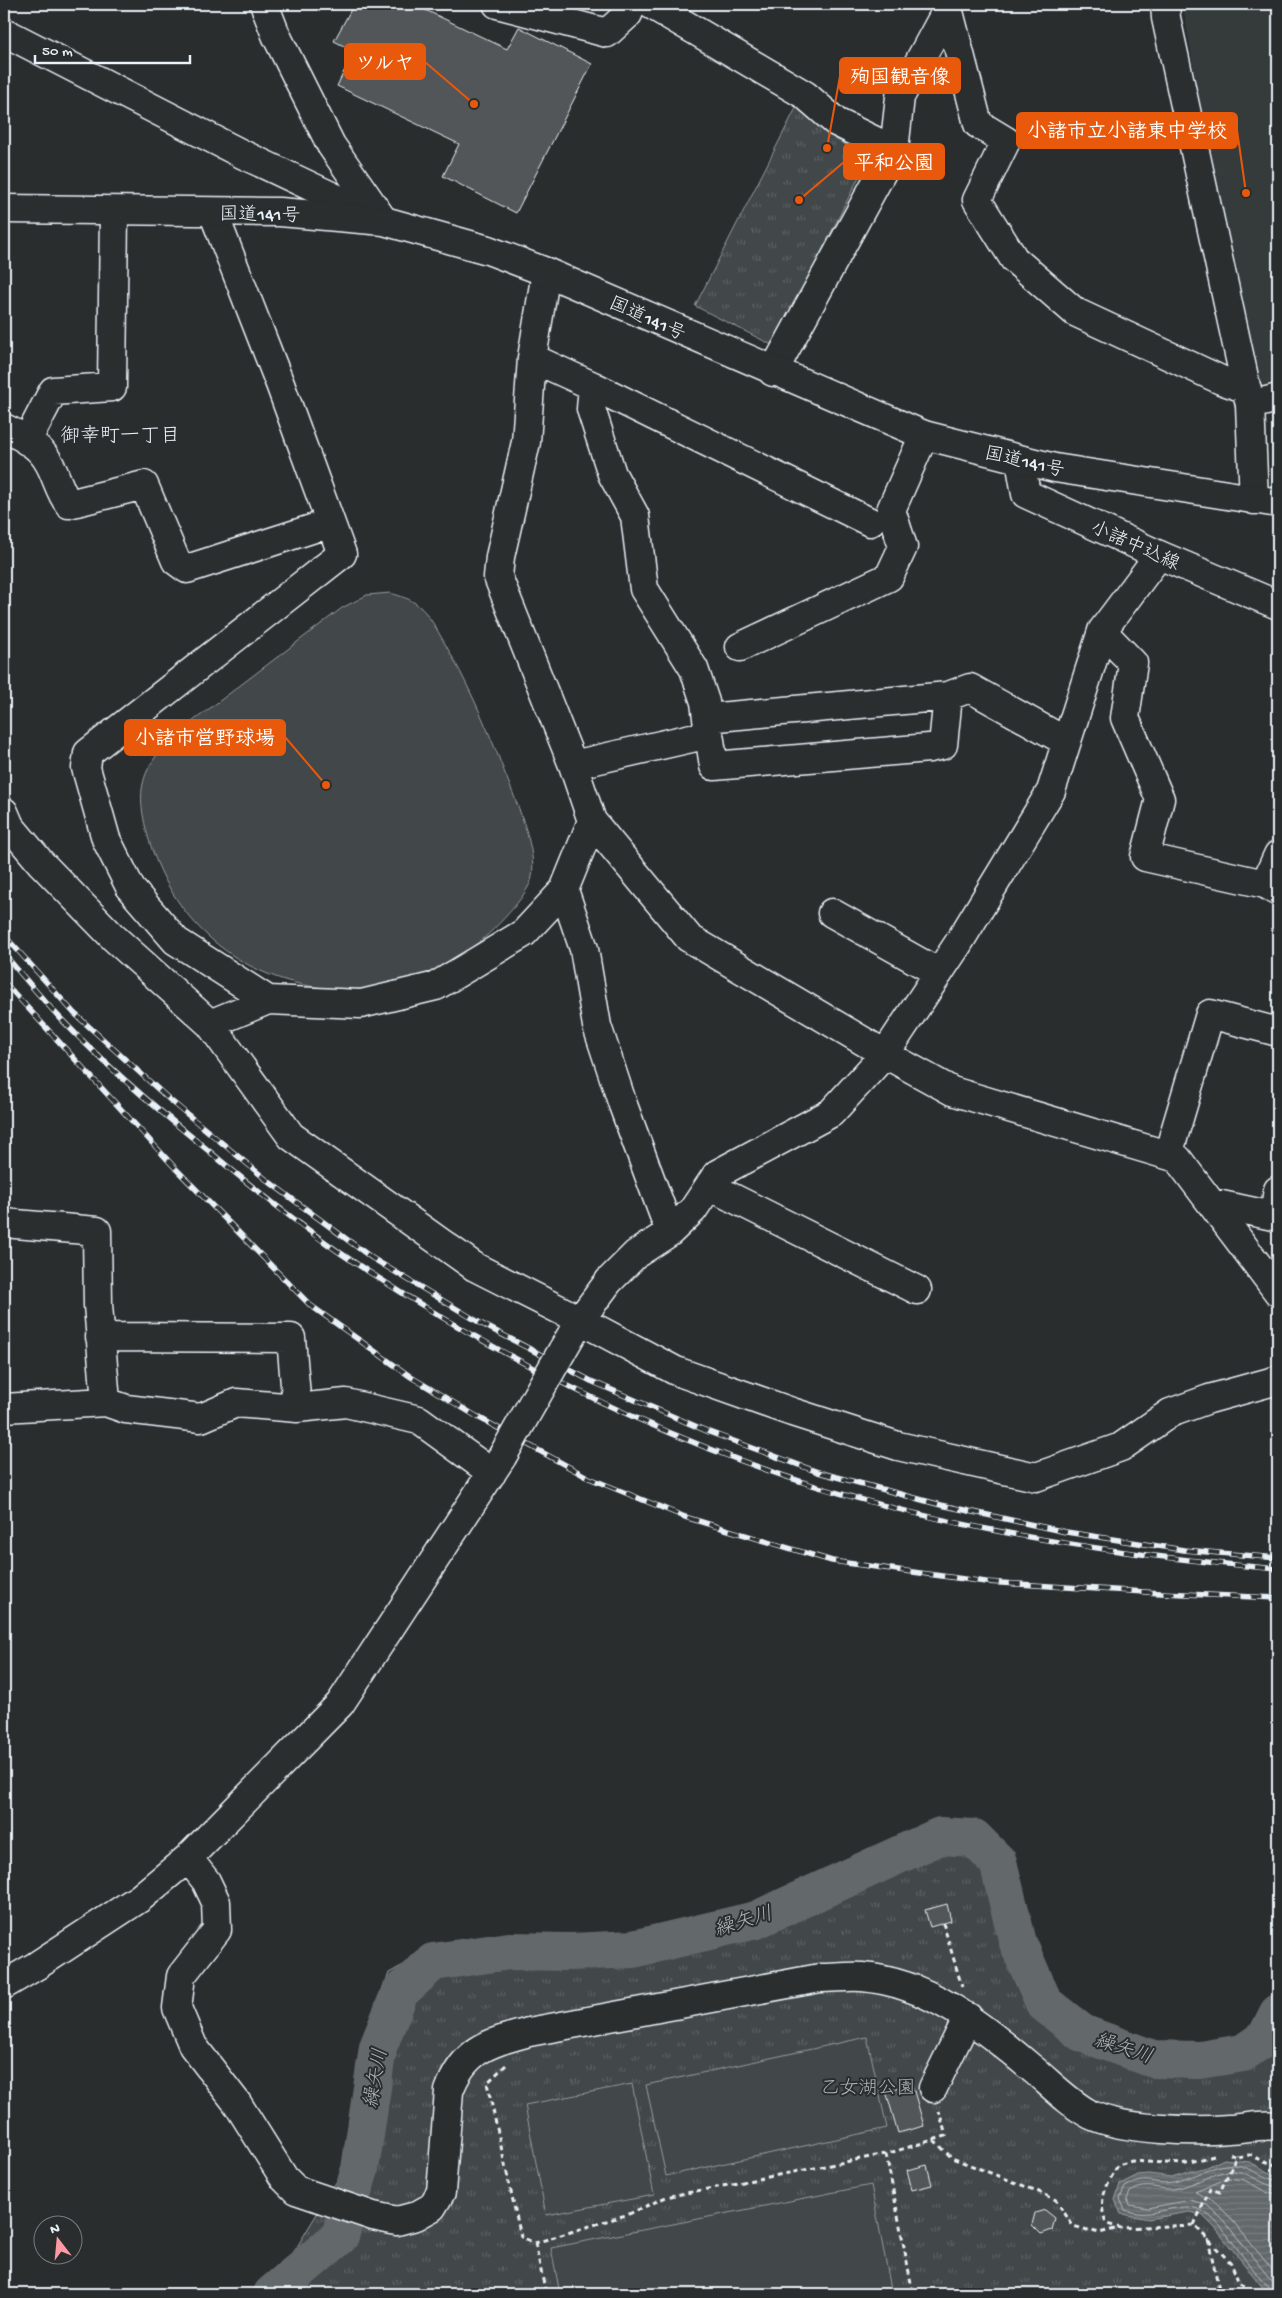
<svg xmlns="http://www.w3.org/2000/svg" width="1282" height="2298" viewBox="0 0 1282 2298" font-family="'Gochi Hand','Klee One',sans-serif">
	<defs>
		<pattern id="park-tufts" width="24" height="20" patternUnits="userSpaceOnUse" patternTransform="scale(1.25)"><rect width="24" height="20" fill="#424648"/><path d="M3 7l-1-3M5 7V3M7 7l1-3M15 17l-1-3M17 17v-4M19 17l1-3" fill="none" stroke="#5d6163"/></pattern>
		<pattern id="water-rules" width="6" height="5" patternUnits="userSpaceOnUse" patternTransform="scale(1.25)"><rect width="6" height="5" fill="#63686b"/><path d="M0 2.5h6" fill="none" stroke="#797e81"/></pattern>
	</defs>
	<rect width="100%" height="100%" fill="#2a2d2e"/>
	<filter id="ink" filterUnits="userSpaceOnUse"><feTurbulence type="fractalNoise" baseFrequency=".02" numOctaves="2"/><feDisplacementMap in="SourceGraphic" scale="10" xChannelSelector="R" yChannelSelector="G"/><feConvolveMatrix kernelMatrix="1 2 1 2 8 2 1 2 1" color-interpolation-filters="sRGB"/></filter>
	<g filter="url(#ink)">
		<path fill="#363a3b" d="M1183 4H1278V382L1247 389Z"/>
		<path fill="url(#park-tufts)" stroke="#959ca0" d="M797 106 835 139 869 157 774 346 695 306Z
			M972 1821 993 1841 1016 1873 1037 1946 1057 1998 1123 2034 1188 2049 1242 2039 1278 1995V2294H252L286 2265 344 2169 366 2037 389 1973 436 1946 644 1933 790 1893 925 1827Z"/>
		<path fill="#424648" stroke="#959ca0" d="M390 593C400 596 412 599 420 607 430 616 437 630 444 642 466 680 483 718 499 758 510 788 538 846 532 877 529 895 491 934 475 945 456 959 436 974 413 980 298 1013 184 957 149 840 134 789 140 767 180 731L342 608 367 595Z
			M867 2037 887 2128 666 2176 646 2085Z
			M632 2084 654 2195 546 2215 525 2105Z
			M871 2185 892 2294H560L551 2248Z"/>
		<path fill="url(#water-rules)" stroke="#989fa3" d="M1224 2159 1250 2162 1278 2177V2294H1268L1215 2228 1202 2215 1189 2212 1149 2219 1121 2214 1115 2200 1120 2184 1138 2175 1149 2174 1171 2177 1207 2167Z"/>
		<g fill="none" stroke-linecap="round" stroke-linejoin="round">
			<path stroke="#b3bac0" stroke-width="1" d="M1278 2195 1268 2193 1244 2180 1228 2178 1195 2192 1212 2200 1228 2215 1278 2277
				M1271 2294 1270 2289C1263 2280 1255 2272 1248 2263 1234 2246 1213 2207 1188 2207 1164 2207 1150 2219 1125 2210L1120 2199 1125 2187C1151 2174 1151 2186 1173 2182 1193 2179 1217 2162 1235 2165 1252 2167 1264 2179 1278 2181
				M1278 2294 1275 2285 1224 2221 1207 2205 1190 2200 1148 2208 1130 2205 1127 2199 1130 2192C1148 2182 1153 2189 1171 2189 1191 2188 1217 2169 1235 2171 1251 2173 1263 2186 1278 2187"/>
			<path stroke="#63686b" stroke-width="38" d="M272 2294 340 2236 360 2169 378 2047 400 1992 433 1962 509 1951 571 1952 633 1949 756 1920 940 1836 974 1838 998 1862 1018 1943 1044 2003 1082 2033 1153 2059 1199 2060 1243 2053 1266 2037 1278 2013"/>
		</g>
		<path fill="#535759" stroke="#e8f1f8" d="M354 4H413L507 49 519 27 592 64 516 213 443 176 459 144 337 86 354 51 334 41Z
			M947 1904 951 1921 930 1927 925 1910Z
			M912 2084 924 2126 898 2133 886 2091Z
			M927 2165 932 2185 912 2190 907 2170Z
			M1045 2210 1055 2218 1052 2230 1041 2234 1032 2225 1035 2213Z"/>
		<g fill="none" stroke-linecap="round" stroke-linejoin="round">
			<g stroke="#e8f1f8" stroke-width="31">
				<path id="minor" d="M264 4 276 35 331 145 383 220
					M497 4 607 33 628 14 632 4
					M650 4 805 95 836 122 894 150
					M947 4 978 124 1006 141 977 200 1014 259 1075 312 1221 380 1247 389
					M1165 4 1166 18 1250 405 1254 500
					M4 32 242 154 382 220
					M213 212 280 384 342 554 88 753 86 768 106 839 131 889 176 941 268 1000
					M546 272 532 358 526 442 500 557 498 577 573 765 592 821 689 938 885 1054 952 1091 1177 1158 1278 1292
					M532 358 593 386 870 522
					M773 372 894 150 900 97 948 8
					M593 386 591 409 612 474 635 516 644 589 694 669 705 702 709 734
					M1250 405 1278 398
					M4 428C19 435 36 443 46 458 56 472 58 490 69 504L144 485 176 561 187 569 330 523
					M27 441 53 391 112 387 114 211
					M1102 631 1133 663 1125 718 1160 799 1145 857 1265 884
					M740 647 889 577 903 547 891 510 924 435
					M707 718 948 696
					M573 765 709 734 714 766 929 748 943 745 948 696 970 688 1065 741
					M4 812 10 826 41 863 113 937 210 1024 291 1136 475 1267 580 1320 676 1371 792 1412 898 1446 1036 1477 1121 1447 1170 1413 1209 1399 1278 1380
					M1278 855 1265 884 1278 891
					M564 890 584 949 597 1026 623 1105 670 1232
					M832 913 939 973
					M210 1024 268 1000 361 1004 436 986 524 933 564 890 592 821
					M1168 1155 1210 1014 1278 1032
					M709 1186 917 1290
					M1212 1203 1278 1217
					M1274 1216 1278 1190
					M4 1223 97 1231 98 1305 106 1402
					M100 1337 291 1338 297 1408
					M562 1351 580 1320 609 1281 636 1254 670 1232 693 1210 717 1174 831 1113 885 1054 958 944 1051 791 1102 631 1159 555
					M4 1408 106 1402 126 1409 201 1418 236 1403 297 1408 346 1403 419 1420 492 1473
					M188 1858 206 1881 216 1902 217 1930 181 1976 177 2008 193 2046 237 2103 284 2178 296 2190 373 2216 397 2221 416 2216 432 2207 441 2192 449 2091C464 2049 489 2043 529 2032L820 1978C834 1978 848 1976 862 1977 927 1982 981 2025 1029 2066 1049 2082 1068 2103 1091 2115 1123 2130 1194 2132 1229 2129 1246 2128 1261 2124 1278 2126
					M4 1985 36 1966 140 1898 188 1858 340 1704 502 1457
					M933 2088 968 2017"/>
			</g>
			<g stroke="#e8f1f8" stroke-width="31">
				<path id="major" d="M1020 460 1026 494 1159 555 1278 605"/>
			</g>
			<g stroke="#e8f1f8" stroke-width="31">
				<path id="highway" d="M4 209 280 212 384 221 488 250 546 272 924 435 1055 468 1278 503"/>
			</g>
			<path stroke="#e8f1f8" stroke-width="3" stroke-dasharray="5 4" stroke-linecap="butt" d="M943 1923 962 1987
				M506 2065 487 2083 521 2237 535 2243 629 2214 666 2197 886 2154 946 2136 939 2111
				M934 2140 952 2158 1037 2191 1056 2200 1073 2226 1099 2233 1119 2228
				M886 2154 913 2293
				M1230 2154 1236 2157 1249 2155 1278 2166
				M1214 2156 1182 2164 1132 2161 1118 2165C1107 2185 1096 2201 1107 2224L1121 2228 1194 2225 1231 2263 1239 2283 1252 2294
				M1194 2225 1210 2189 1220 2192 1237 2155
				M1208 2239 1220 2294
				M535 2243 546 2294
				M1180 2294 1184 2287 1189 2294"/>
			<use href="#minor" stroke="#2a2d2e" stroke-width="28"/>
			<use href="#major" stroke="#2a2d2e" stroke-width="28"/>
			<use href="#highway" stroke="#2a2d2e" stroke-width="28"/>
			<g stroke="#e8f1f8" stroke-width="5.5">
				<path id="rail" d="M4 935 74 1013 170 1100 268 1181 372 1258 482 1324 591 1381 709 1432 818 1472 941 1505 1066 1532 1184 1550 1278 1558
					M4 954C23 976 42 999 62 1020 107 1067 158 1110 209 1151 259 1193 311 1235 366 1270 503 1359 656 1436 812 1485 963 1532 1121 1555 1278 1569
					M4 982 177 1170 310 1305 411 1377 476 1416 589 1478 685 1517 832 1561 986 1582 1161 1593 1278 1598"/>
			</g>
			<use href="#rail" stroke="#2a2d2e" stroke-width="4" stroke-dasharray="11" stroke-linecap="butt"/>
			<g stroke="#e8f1f8" stroke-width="31" stroke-linecap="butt">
				<path id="minor-bridge" d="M502 1457 562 1351"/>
			</g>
			<use href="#minor-bridge" stroke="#2a2d2e" stroke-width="28"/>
		</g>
	</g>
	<g text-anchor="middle" stroke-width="4" stroke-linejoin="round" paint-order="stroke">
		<g font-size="19" fill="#e8f1f8" stroke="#2a2d2e">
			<text transform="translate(260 213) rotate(1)" y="7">国道141号</text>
			<text transform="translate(648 317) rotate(24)" y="7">国道141号</text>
			<text transform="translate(1025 460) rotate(13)" y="7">国道141号</text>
			<text transform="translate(1136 544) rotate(24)" y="7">小諸中込線</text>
		</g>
		<g font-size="19" fill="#aeb5ba" stroke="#2a2d2e">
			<text x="868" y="2093">乙女湖公園</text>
		</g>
		<g font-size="20" fill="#e8f1f8" stroke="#2a2d2e">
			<text x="120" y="441">御幸町一丁目</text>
		</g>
		<g font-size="20" font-style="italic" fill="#acb3b9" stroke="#2a2d2e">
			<text transform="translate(743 1920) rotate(-17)" y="7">繰矢川</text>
			<text transform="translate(1124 2047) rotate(18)" y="7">繰矢川</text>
			<text transform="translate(374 2078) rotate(-80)" y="7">繰矢川</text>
		</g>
	</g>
	<path fill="none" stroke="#e8590c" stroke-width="2" d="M474 104L425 62M827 148L840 76M1246 193L1237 130M799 200L844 162M326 785L285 737"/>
	<g fill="#e8590c" stroke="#2a2d2e" stroke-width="2">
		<circle cx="474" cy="104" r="5"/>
		<circle cx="827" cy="148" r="5"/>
		<circle cx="1246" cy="193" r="5"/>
		<circle cx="799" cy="200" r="5"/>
		<circle cx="326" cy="785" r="5"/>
	</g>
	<g fill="#e8590c" stroke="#e8590c" stroke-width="2">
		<rect x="345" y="44" width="80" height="35" rx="5"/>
		<rect x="840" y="58" width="120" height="35" rx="5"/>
		<rect x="1017" y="113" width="220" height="35" rx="5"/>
		<rect x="844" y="144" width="100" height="35" rx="5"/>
		<rect x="125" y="720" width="160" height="35" rx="5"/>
	</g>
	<g font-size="20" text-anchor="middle" font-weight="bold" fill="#fff">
		<text x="385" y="69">ツルヤ</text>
		<text x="900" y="83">殉国観音像</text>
		<text x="1127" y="137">小諸市立小諸東中学校</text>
		<text x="894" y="169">平和公園</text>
		<text x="205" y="744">小諸市営野球場</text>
	</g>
	<rect width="1282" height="2298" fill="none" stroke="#2a2d2e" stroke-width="20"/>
	<rect x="10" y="10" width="1262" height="2278" fill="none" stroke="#e8f1f8" stroke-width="2" filter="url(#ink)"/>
	<g transform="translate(58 2240) rotate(344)"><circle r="24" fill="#2a2d2e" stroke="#767b7f"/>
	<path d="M0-4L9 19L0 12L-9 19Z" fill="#ff9aa2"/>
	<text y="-8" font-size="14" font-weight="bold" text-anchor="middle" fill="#e8f1f8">N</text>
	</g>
	<path d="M35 55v8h155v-8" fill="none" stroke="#e8f1f8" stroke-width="2.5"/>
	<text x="42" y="55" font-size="15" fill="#e8f1f8" stroke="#2a2d2e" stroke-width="4" paint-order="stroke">50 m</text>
</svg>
